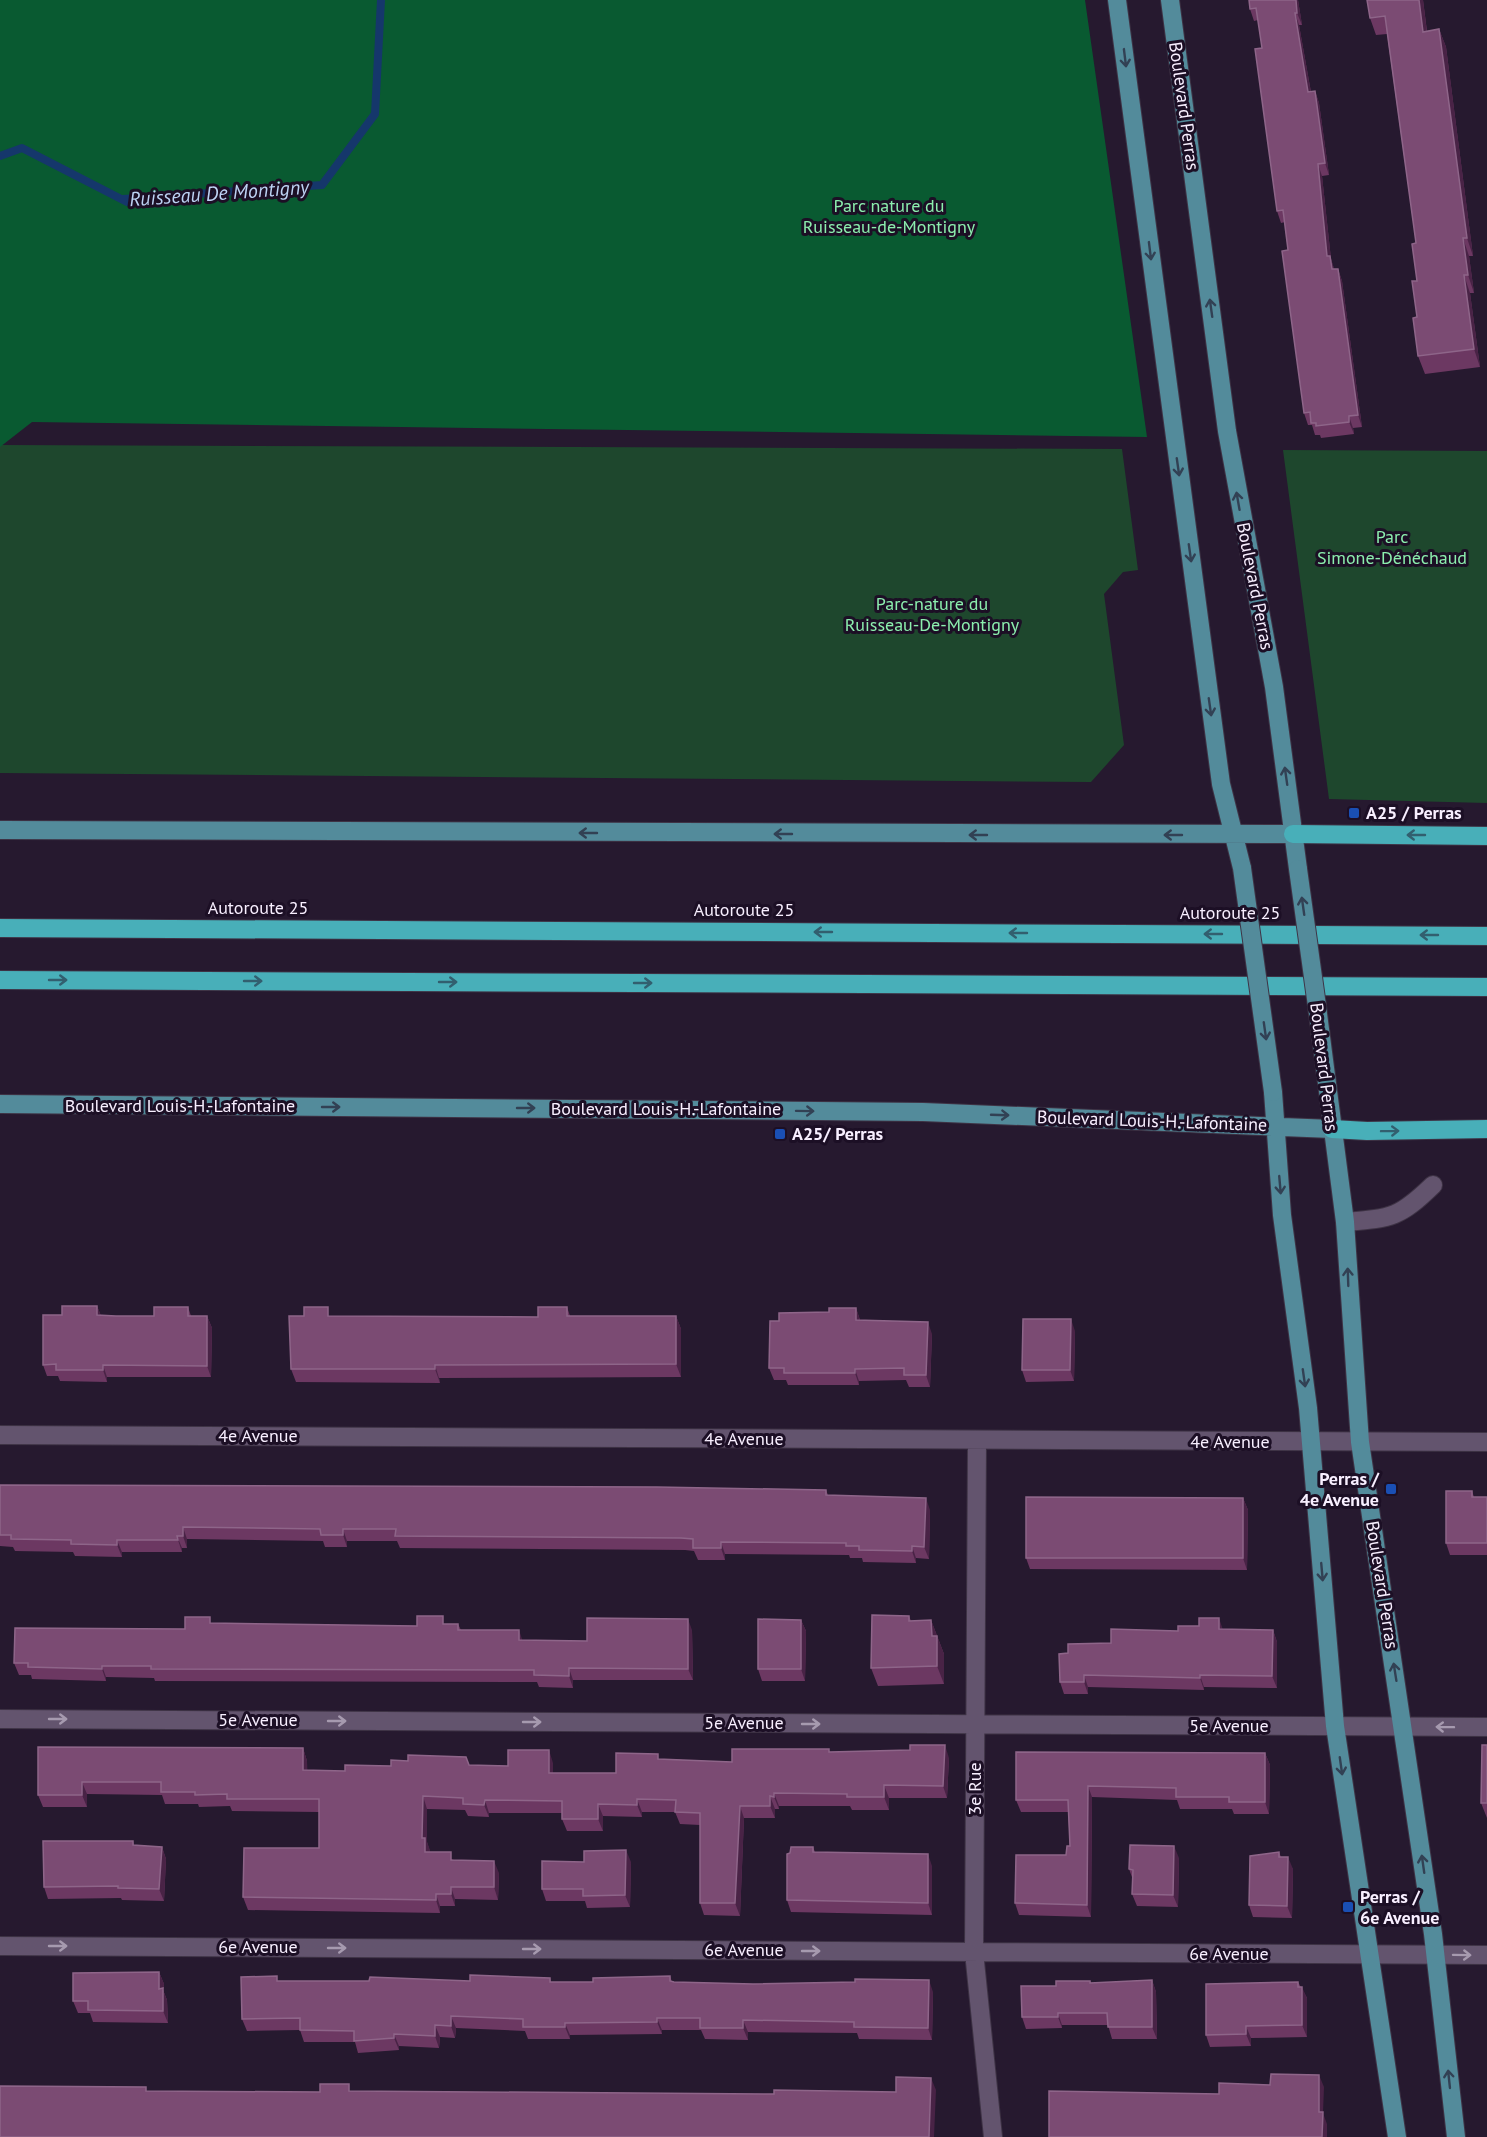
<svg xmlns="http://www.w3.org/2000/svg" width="1487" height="2137" viewBox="0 0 1487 2137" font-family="'PT Sans',sans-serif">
	<rect width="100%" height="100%" fill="#26192f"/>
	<path fill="#1e472d" d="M0 445 1122 449 1138 570 1123 572 1104 594 1124 745 1091 782 0 773Z
		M1283 450 1487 451V803L1329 799Z"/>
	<path fill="#095a31" d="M0 0H1085L1147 437 32 422 0 447Z"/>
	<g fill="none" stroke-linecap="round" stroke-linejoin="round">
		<path stroke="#15376b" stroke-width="8" d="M0 156 22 148 127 202 123 199 322 185 375 114 381 0"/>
		<g stroke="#3e3345" stroke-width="20">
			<path id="minor" d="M1345 1222C1392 1218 1399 1218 1433 1185
				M0 1435 1487 1442
				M977 1441 974 1952 993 2137
				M0 1719 1487 1727
				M0 1946 1487 1955"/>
		</g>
		<g stroke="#3e3345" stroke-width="20">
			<path id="major" d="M1117 0 1221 784 1242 868
				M1170 0 1227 431 1274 687 1298 869
				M0 830 1293 834
				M1317 1006 1345 1222 1360 1442 1433 1934 1456 2137
				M1273 1092 1282 1215 1308 1408 1335 1726 1397 2137
				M0 1104 923 1112 1332 1129"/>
		</g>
		<g stroke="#3e3345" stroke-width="20">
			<path id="highway" d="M1293 834 1487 836
				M0 928 1487 936
				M0 980 1487 987
				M1332 1129 1367 1131 1487 1129"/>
		</g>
		<use href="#minor" stroke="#63546e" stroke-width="18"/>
		<use href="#major" stroke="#538b9b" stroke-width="18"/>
		<use href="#highway" stroke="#48afb9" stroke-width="18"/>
		<g stroke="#3e3345" stroke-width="20" stroke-linecap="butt">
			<path id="major-bridge" d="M1242 868 1273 1092
				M1298 869 1317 1006"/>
		</g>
		<use href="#major-bridge" stroke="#538b9b" stroke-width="18"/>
	</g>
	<path fill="#6c3862" d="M1249 0H1298L1302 25H1299L1311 92 1315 91 1319 103 1329 175 1322 176 1331 259 1334 269H1338L1342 281 1362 427 1353 428 1354 434 1321 438 1320 435H1315L1312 425H1308L1304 413 1285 222 1281 223 1277 211 1262 48 1258 20 1254 21 1250 9Z
		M1367 0H1423L1427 31 1439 29 1446 47 1473 256H1469L1474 293H1470L1480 367 1425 374 1418 356 1416 243 1387 34 1376 35 1370 18Z
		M97 1306 101 1316H154L188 1307 191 1316H207L212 1328 211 1377H107V1382L60 1381 58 1376H47L43 1365 62 1315Z
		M567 1307 570 1316H676L681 1329V1377L439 1378 440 1383 296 1382 291 1369 304 1316 538 1317Z
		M856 1308 860 1320 932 1334 930 1387H909L906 1380 859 1381V1385H788L786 1380H774L769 1368 779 1321Z
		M1075 1331 1074 1381 1026 1382 1022 1370Z
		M0 1485 826 1490 828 1495 930 1510 929 1559 916 1558V1563L863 1562 862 1558H850L849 1555 725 1554V1560H698L694 1551 685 1550 400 1548 397 1541H347V1547H325L323 1541 187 1539V1548H182V1552H122V1557L75 1556 73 1552 15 1551 13 1547 0 1546Z
		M1472 1491 1474 1497H1487V1555H1450L1446 1543Z
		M1243 1498 1248 1510 1247 1570 1030 1569 1026 1558Z
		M909 1616 911 1621 931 1620 944 1654V1684L878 1686 871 1668Z
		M801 1620 806 1631 805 1681H762L758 1669Z
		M212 1623 417 1626 458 1624 461 1630 522 1640 587 1641 692 1630 693 1680H573V1688L539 1687 537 1682 155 1681 154 1678 106 1677V1681L32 1679 31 1675H19L14 1663 185 1629Z
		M1223 1629 1273 1630 1277 1642V1688L1204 1687V1690L1088 1687V1694H1064L1060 1682 1068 1653 1111 1643 1178 1631Z
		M1487 1745V1818L1481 1803Z
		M38 1747 303 1748 307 1761V1770L345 1771 391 1766 469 1765 508 1766 553 1763V1773H616L660 1759 732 1762 831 1752 949 1758 947 1798H889V1810H852L850 1806H779V1809H775V1818H744L740 1916 704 1915 700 1903V1825L680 1824 675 1812H642V1817L603 1816V1831H567L562 1819V1813H489V1817L468 1816 465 1810 427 1809V1842L430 1852 454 1860 499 1873 498 1900 455 1899V1906H440V1913L248 1910 243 1897 319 1848V1812L232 1811 230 1806 199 1807 198 1804H165L162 1795 87 1794V1807H43L38 1795Z
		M1016 1752 1265 1753 1270 1765 1269 1814H1234L1232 1809H1180L1177 1800 1092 1797 1091 1917 1019 1915 1015 1903 1066 1855 1070 1846 1068 1812H1021L1016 1800Z
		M133 1841 134 1845 162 1847 166 1859 164 1901 122 1900 121 1898 48 1899 44 1887Z
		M813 1847 815 1852 932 1866V1915L791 1912 787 1900Z
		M1279 1852 1281 1857 1293 1869 1292 1918 1253 1917 1249 1905Z
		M1179 1858 1178 1907 1137 1906 1132 1894 1133 1880 1129 1869Z
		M584 1862H631L630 1907 587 1908 585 1901H546L542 1889Z
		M159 1972 164 1984 163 1990 167 2000 168 2023 93 2022 90 2013H78L73 2001Z
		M670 1976 672 1982H674L933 1992 932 2040 859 2039 857 2033 748 2032V2040L705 2039 701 2030H662V2034L570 2035V2039H528L525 2031 456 2028 455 2038 440 2037 439 2048 399 2046V2050L358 2053 355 2042H304L300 2030 247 2031 242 2019 279 1981H470L550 1978 551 1982H593Z
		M1152 1980 1156 1992 1157 2039H1112L1108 2025H1062V2028L1026 2029 1022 2017 1056 1986 1090 1981 1091 1983Z
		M1298 1982 1307 1998V2037L1251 2038V2046L1210 2047 1206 2035Z"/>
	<path fill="#492346" d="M1296 0H1298L1302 25 1297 13Z
		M1419 0H1423L1429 49 1423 32Z
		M1295 13 1299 25 1313 104 1308 92Z
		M1439 29 1446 47 1473 256 1467 238Z
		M1315 91 1319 103 1329 175 1325 163Z
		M1318 164 1322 176 1331 259 1334 268 1336 281 1327 256Z
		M1463 238 1469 256 1474 293 1468 275Z
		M1338 269 1342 281 1362 427 1358 415Z
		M1464 275 1470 293 1480 367 1474 349Z
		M1349 416 1353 428 1354 434 1349 422Z
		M97 1306 102 1318 97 1315Z
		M856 1308 860 1320H856Z
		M207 1316 212 1328 211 1377 207 1366Z
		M676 1316 681 1329V1377L676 1364Z
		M1071 1319 1075 1331 1074 1381 1070 1370Z
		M928 1322 932 1334 930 1387 926 1375Z
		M103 1365 107 1377V1382L103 1370Z
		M435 1365 439 1378 440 1383 435 1369Z
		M855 1369 859 1381V1385L855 1373Z
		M926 1498 930 1510 929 1559 924 1547Z
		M1243 1498 1248 1510 1247 1570 1243 1558Z
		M183 1527 187 1539V1548L183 1536Z
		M343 1529 347 1541V1547L343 1535Z
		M177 1536 182 1548V1552L178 1540Z
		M117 1540 122 1552V1557L117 1545Z
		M721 1542 725 1554V1560L721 1548Z
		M912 1546 916 1558V1563L912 1551Z
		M1219 1618 1223 1630 1219 1629Z
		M688 1619 692 1630 693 1680 688 1669Z
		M801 1620 806 1631 805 1681 801 1669Z
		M931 1620 944 1654V1684L937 1666 932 1636Z
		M519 1630 523 1642 519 1640Z
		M1273 1630 1277 1642V1688L1272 1676Z
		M102 1666 106 1677V1681L102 1669Z
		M569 1668 573 1680V1688L569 1676Z
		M1084 1675 1088 1687V1694L1084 1682Z
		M1200 1675 1204 1687V1690L1200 1678Z
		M945 1745 949 1758 947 1798 943 1786Z
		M303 1748 307 1761 308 1783 303 1770Z
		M549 1750 553 1763V1786L549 1773Z
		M1265 1753 1270 1765 1269 1814 1265 1802Z
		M82 1782 87 1794V1807L82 1795Z
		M884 1785 889 1798V1810L884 1797Z
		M1088 1786 1092 1797 1091 1917 1087 1905Z
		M774 1793 779 1806V1809L774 1797Z
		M423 1796 427 1809V1842L430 1850V1864L425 1852 422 1838Z
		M770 1796 775 1809V1818L770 1806Z
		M637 1799 642 1812V1817L637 1805Z
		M485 1800 489 1813V1817L484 1805Z
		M598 1804 603 1816V1831L598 1819Z
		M740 1806 744 1818 740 1916 735 1903Z
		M1174 1846 1179 1858 1178 1907 1173 1895Z
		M162 1847 166 1859 164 1901 159 1889Z
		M626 1850 631 1862 630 1907 625 1895Z
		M928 1854 932 1866V1915L928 1903Z
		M1288 1857 1293 1869 1292 1918 1287 1906Z
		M494 1861 499 1873 498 1900 494 1887Z
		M451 1887 455 1899V1906L451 1894Z
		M436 1894 440 1906V1913L436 1900Z
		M159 1972 164 1984 163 1990 167 2000 168 2023 163 2011 159 1989Z
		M929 1980 933 1992 932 2040 928 2028Z
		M1152 1980 1156 1992 1157 2039 1152 2027Z
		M1302 1987 1307 1998V2037L1302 2025Z
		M1058 2013 1062 2025V2028L1058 2017Z
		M451 2016 456 2028 455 2038 451 2026Z
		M657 2018 662 2030V2034L657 2022Z
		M743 2020 748 2032V2040L743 2028Z
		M565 2023 570 2035V2039L565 2027Z
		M435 2025 440 2037 439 2048 435 2036Z
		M1246 2026 1251 2038V2046L1246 2034Z
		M394 2034 399 2046V2050L394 2038Z
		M1319 2075 1324 2087 1323 2113 1327 2124V2137H1322L1319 2112Z
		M931 2078 936 2090 934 2137H929Z"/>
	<path fill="#7b4b73" stroke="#8e6589" stroke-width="1.5" d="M1249 0H1296L1297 13H1295L1308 92 1315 91 1325 163 1318 164 1327 256H1330L1332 269H1338L1358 415 1349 416V422L1316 426V423H1311L1310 412 1304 413 1282 251 1288 250 1283 210 1277 211 1255 49 1262 48 1256 8 1250 9Z
		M1367 0H1419L1423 32 1439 29 1467 238H1463L1468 275H1464L1474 349 1418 356 1413 318 1417 317 1412 281H1417L1412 244 1416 243 1385 16 1370 18Z
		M62 1306H97V1315L116 1316H154V1307H188V1316H207V1366L103 1365V1370H56V1364L43 1365V1315H62Z
		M304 1307H328V1316L538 1317V1307H567V1316H676V1364L435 1365V1369H291L289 1316H304Z
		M829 1308H856V1320L928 1322 926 1375H904V1368L855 1369V1373H784V1368H769L770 1321H779V1313L829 1312Z
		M1023 1319H1071L1070 1370H1022Z
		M0 1485 657 1487 826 1490V1495L926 1498 924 1547 912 1546V1551L859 1550V1546H846V1543L721 1542V1548H693V1539L681 1538 395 1536 396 1529H343V1535H321L320 1529 183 1527V1536H177L178 1540H117V1545L71 1544V1540L11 1539V1535H0Z
		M1446 1491H1472V1497H1487V1543H1446Z
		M1026 1497 1243 1498V1558H1026Z
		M872 1615 909 1616V1621L931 1620 932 1636H937V1666L871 1668Z
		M417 1616H443V1624H458V1630H519V1640L587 1641V1618L688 1619V1669L569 1668V1676L534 1675V1670L151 1669V1666H102V1669L28 1667V1663H14L15 1628 185 1629V1617H210V1623L417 1626Z
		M1199 1618H1219V1629L1273 1630 1272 1676 1200 1675V1678L1084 1675V1682H1060L1059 1654 1068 1653V1644L1111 1643V1629L1178 1631V1626H1199Z
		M758 1619 801 1620V1669H758Z
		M910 1745H945L943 1786 884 1785V1797H847V1794L774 1793V1797L770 1796V1806H740L735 1903H700V1813L675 1812 676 1800 637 1799V1805L598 1804V1819H562V1801L485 1800 484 1805 463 1804V1798L423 1796 422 1838H425V1852H451V1860L494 1861V1887H451V1894H436V1900L243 1897 244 1848H319V1799H227V1794L195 1795V1792H161V1782H82V1795H38V1747L303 1748V1770L345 1771V1765L391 1766V1760L408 1761V1755L466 1757 469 1765 508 1766V1750H549V1773H616V1753L658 1754V1759L732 1762V1749H829V1752L910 1750Z
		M1482 1745H1487V1803H1481Z
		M1016 1752 1265 1753V1802H1229V1797H1176V1788L1088 1786 1087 1905 1015 1903 1016 1855H1066L1067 1846H1070L1068 1800H1016Z
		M43 1841H133V1845L162 1847 159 1889 118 1888V1886L44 1887Z
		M1130 1845 1174 1846 1173 1895 1132 1894 1133 1870 1129 1869Z
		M791 1847H813V1852L928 1854V1903L787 1900V1854L790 1853Z
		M626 1850 625 1895 583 1896V1889H542V1861L584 1862V1851Z
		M1279 1852V1857H1288L1287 1906 1249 1905 1250 1856Z
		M159 1972V1989L163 1988V2011L88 2010V2001H73V1973Z
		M470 1975 550 1978V1982H593V1978L670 1976V1981L674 1982 753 1984 855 1982V1979L929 1980 928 2028 854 2027V2022L743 2020V2028H700V2018H657V2022L565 2023V2027H523V2019L451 2016V2026L435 2025V2036L394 2034V2038L354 2041V2031L300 2030V2018L242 2019 241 1977 277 1976V1981H369L370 1977 470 1981Z
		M1152 1980V2027H1108L1107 2013H1058V2017H1022L1021 1986H1056V1981H1090V1983Z
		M1298 1982V1987H1302V2025L1246 2026V2034L1206 2035V1984Z
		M1271 2074 1319 2075V2112H1323L1322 2137H1049V2091L1219 2094V2083L1270 2085Z
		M896 2077 931 2078 929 2137H0V2086L146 2087V2091L320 2092V2084H349V2091L774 2094V2090L896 2092Z"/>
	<defs><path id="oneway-shaft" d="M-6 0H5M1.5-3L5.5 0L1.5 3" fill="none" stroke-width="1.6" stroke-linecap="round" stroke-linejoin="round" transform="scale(1.5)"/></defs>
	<g stroke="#324154">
		<use href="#oneway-shaft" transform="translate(1125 58) rotate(83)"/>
		<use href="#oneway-shaft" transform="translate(1150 251) rotate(83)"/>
		<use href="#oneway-shaft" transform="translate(1211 308) rotate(-98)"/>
		<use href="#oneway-shaft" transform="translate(1178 467) rotate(82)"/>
		<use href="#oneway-shaft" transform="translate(1238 501) rotate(-100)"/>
		<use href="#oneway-shaft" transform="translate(1190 553) rotate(82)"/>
		<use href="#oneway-shaft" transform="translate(1210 707) rotate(82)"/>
		<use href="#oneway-shaft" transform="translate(1286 776) rotate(-98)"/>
		<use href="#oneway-shaft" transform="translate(588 833) rotate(-180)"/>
		<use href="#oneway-shaft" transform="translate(783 834) rotate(-180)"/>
		<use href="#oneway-shaft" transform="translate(978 835) rotate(-180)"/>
		<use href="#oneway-shaft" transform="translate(1173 835) rotate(-180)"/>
		<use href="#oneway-shaft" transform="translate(1303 906) rotate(-98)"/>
		<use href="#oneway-shaft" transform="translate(1265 1031) rotate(82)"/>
		<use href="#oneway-shaft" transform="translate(331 1107)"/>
		<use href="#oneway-shaft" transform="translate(526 1108)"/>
		<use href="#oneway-shaft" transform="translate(805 1111) rotate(1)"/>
		<use href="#oneway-shaft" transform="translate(1000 1115) rotate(2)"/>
		<use href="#oneway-shaft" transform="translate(1280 1185) rotate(85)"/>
		<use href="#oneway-shaft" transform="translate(1348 1277) rotate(-92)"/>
		<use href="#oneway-shaft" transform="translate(1304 1378) rotate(82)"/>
		<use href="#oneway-shaft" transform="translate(1322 1572) rotate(85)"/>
		<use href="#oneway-shaft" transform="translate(1395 1672) rotate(-99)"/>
		<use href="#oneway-shaft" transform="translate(1341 1766) rotate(82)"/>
		<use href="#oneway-shaft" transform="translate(1423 1864) rotate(-98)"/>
		<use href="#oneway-shaft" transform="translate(1449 2079) rotate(-96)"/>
	</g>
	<g stroke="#325f6f">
		<use href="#oneway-shaft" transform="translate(1416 835) rotate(-180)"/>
		<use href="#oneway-shaft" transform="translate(823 932) rotate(-180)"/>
		<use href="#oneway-shaft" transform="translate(1018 933) rotate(-180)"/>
		<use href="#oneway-shaft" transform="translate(1213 934) rotate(-180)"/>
		<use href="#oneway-shaft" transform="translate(1429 935) rotate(-180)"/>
		<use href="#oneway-shaft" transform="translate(58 980)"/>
		<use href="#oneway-shaft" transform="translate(253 981)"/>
		<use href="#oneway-shaft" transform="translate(448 982)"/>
		<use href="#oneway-shaft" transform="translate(643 983)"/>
		<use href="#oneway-shaft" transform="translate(1390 1131) rotate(-1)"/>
	</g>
	<g stroke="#a69aaf">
		<use href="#oneway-shaft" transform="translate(58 1719)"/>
		<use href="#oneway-shaft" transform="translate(337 1721)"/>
		<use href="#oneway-shaft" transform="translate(532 1722)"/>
		<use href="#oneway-shaft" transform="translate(811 1724)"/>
		<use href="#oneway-shaft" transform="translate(1445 1727) rotate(-179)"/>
		<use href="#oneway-shaft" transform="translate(58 1946)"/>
		<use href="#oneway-shaft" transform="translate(337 1948)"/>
		<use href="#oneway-shaft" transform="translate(532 1949)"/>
		<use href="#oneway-shaft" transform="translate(811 1951)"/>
		<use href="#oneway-shaft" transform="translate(1462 1955) rotate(1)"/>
	</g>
	<g fill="#1a4fb4" stroke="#1c0f25" stroke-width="2">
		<rect x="1348" y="807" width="12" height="12" rx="3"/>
		<rect x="774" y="1128" width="12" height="12" rx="3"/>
		<rect x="1385" y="1483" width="12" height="12" rx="3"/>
		<rect x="1342" y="1901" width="12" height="12" rx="3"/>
	</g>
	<g text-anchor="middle" stroke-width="6" stroke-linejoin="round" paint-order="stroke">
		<g font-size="18" fill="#f8efff" stroke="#1c0f25">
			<text transform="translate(1184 106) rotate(82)" y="6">Boulevard Perras</text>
			<text transform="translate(1255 586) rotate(79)" y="6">Boulevard Perras</text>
			<text x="258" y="914">Autoroute 25</text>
			<text x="744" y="916">Autoroute 25</text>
			<text x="1230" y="919">Autoroute 25</text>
			<text transform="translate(1324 1067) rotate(83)" y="6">Boulevard Perras</text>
			<text x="180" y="1112">Boulevard Louis-H.-Lafontaine</text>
			<text x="666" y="1115">Boulevard Louis-H.-Lafontaine</text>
			<text transform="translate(1152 1121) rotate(2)" y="6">Boulevard Louis-H.-Lafontaine</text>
			<text x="258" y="1442">4e Avenue</text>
			<text x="744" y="1445">4e Avenue</text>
			<text x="1230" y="1448">4e Avenue</text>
			<text transform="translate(1382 1585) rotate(81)" y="6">Boulevard Perras</text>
			<text x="258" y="1726">5e Avenue</text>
			<text x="744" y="1729">5e Avenue</text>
			<text x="1229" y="1732">5e Avenue</text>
			<text transform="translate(975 1789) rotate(-90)" y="6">3e Rue</text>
			<text x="258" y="1953">6e Avenue</text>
			<text x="744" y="1956">6e Avenue</text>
			<text x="1229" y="1960">6e Avenue</text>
		</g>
		<g font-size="18" fill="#8cefae" stroke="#1c0f25">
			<text x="889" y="212">Parc nature du<tspan x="889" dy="21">Ruisseau-de-Montigny</tspan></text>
			<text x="1392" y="543">Parc<tspan x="1392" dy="21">Simone-Dénéchaud</tspan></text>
			<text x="932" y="610">Parc-nature du<tspan x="932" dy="21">Ruisseau-De-Montigny</tspan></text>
		</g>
		<g font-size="18" font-weight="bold" fill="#f8efff" stroke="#1c0f25" text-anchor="start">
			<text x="1366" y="819">A25 / Perras</text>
			<text x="792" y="1140">A25/ Perras</text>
			<text x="1379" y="1485" text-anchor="end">Perras /<tspan x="1379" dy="21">4e Avenue</tspan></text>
			<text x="1360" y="1903">Perras /<tspan x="1360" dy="21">6e Avenue</tspan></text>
		</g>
		<g font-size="20" font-style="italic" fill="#bdd3f4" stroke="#1c0f25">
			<text transform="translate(219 193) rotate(-4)" y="7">Ruisseau De Montigny</text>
		</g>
	</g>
</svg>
